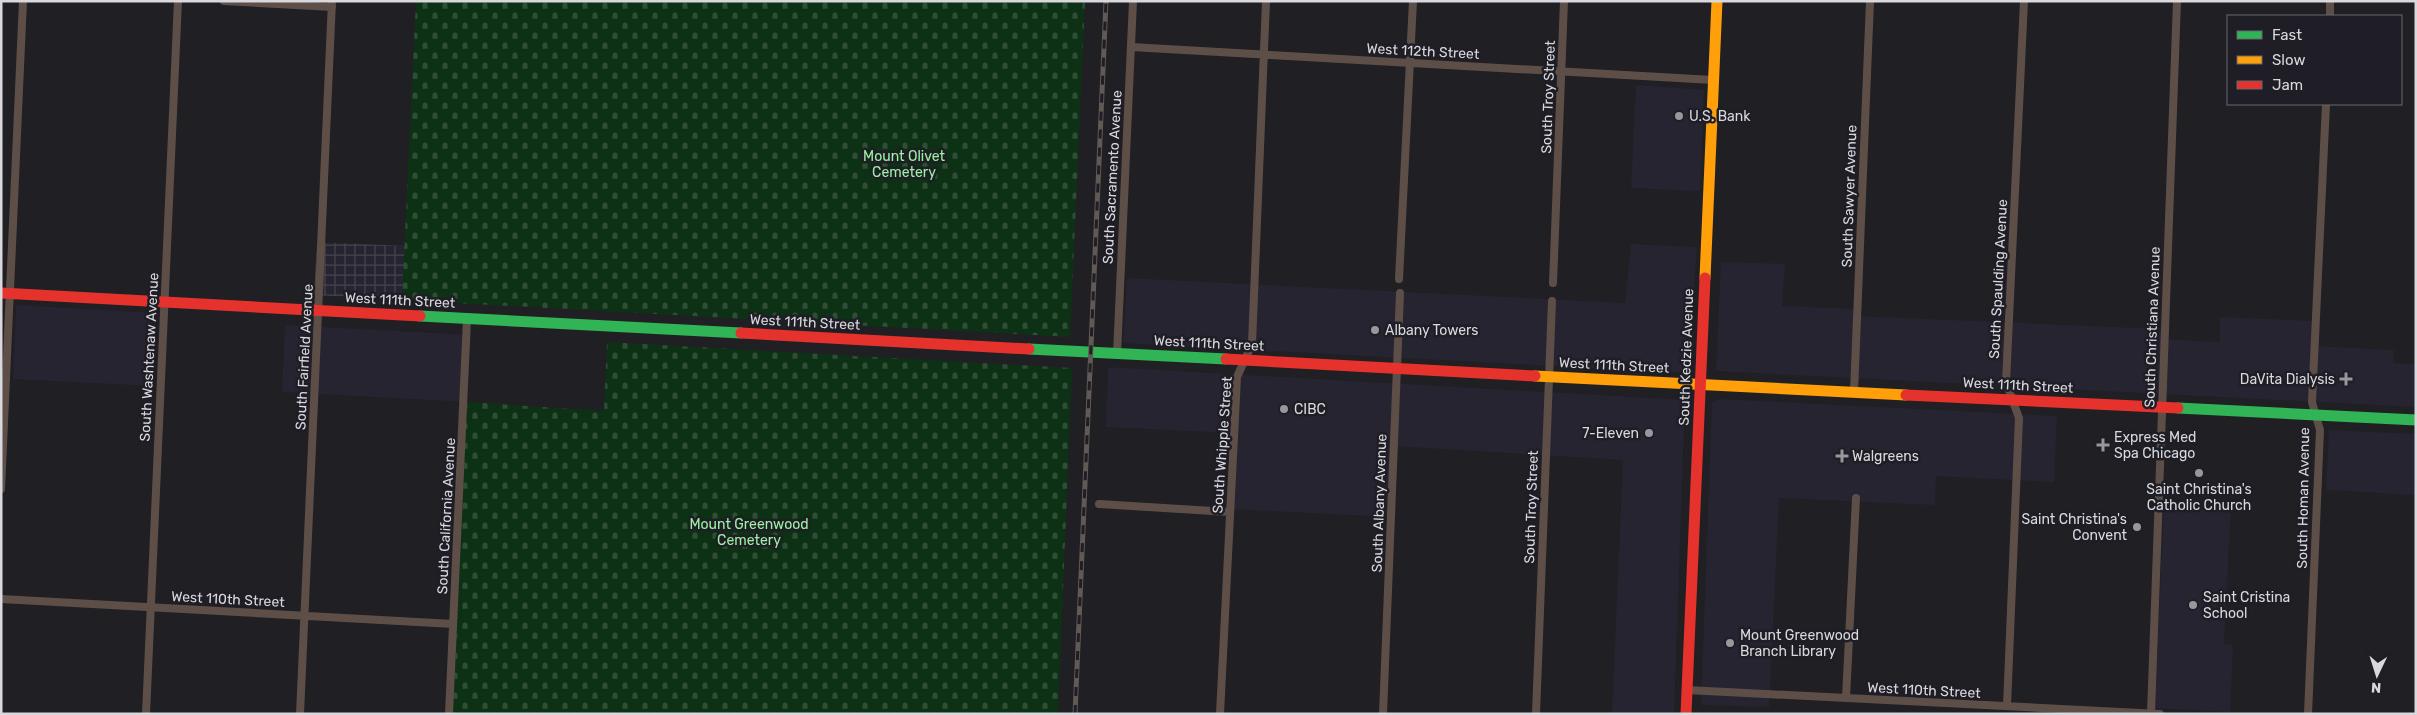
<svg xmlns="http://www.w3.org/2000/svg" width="2417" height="715" viewBox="0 0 2417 715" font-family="Rubik,sans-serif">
	<defs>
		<pattern id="industrial-grid" width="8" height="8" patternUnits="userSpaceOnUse" patternTransform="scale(1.25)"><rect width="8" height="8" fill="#262430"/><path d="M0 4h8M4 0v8" fill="none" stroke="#45434e"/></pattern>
		<pattern id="cemetery-stones" width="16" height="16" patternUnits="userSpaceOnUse" patternTransform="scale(1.25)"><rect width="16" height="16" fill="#0d3114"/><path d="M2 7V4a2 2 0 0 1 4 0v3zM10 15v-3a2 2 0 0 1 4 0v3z" fill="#304e36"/></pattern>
	</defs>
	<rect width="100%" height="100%" fill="#201f23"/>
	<path fill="#262430" d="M1636 85 1704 90 1700 191 1631 188Z
		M1631 244 1697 247 1687 373 1123 343 1127 278 1625 303Z
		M1721 262 1785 264 1782 306 1856 309V316L2161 329V339L2220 342V317L2315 321 2313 346 2394 350 2393 363 2416 364V407L1716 371Z
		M16 305 156 313 154 386 13 379Z
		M285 325 471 335 467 402 282 392Z
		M1108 367 1685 400 1674 714H1612L1623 460 1393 446 1390 517 1231 509 1234 433 1106 427Z
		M1719 399 2057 416 2054 482 1936 476 1935 505 1779 498 1769 707 1701 705 1712 403Z
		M2329 430 2416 434V495L2326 490Z
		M2164 501 2231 505 2224 644 2233 645 2230 712 2155 708Z"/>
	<path fill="url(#industrial-grid)" d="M317 242 405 246 402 300 314 295Z"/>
	<path fill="url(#cemetery-stones)" d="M416 1H1085L1070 337 402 300Z
		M607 342 1072 368 1058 714H453L467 402 604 411Z"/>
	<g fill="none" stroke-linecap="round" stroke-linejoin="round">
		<path stroke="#5d4f48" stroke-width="8" d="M224 1 332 7
			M2330 16V1
			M1131 47 1713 80
			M1399 279 1413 1
			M1553 283 1564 1
			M1117 354 1133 1
			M1854 392 1870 1
			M1 489 23 1
			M1099 504 1229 512
			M1 599 453 624
			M1687 690 2160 714
			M1846 698 1856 498
			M2007 706 2019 418 2006 382 2024 1
			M2151 713 2177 1
			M146 714 178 1
			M300 714 332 1
			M449 714 467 319
			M1220 714 1237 377 1252 344 1266 1
			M1383 714 1400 293
			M1536 714 1552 301
			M2308 714 2320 430 2312 402 2326 104"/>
		<path stroke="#30b455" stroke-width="11" d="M420 316 741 333
			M1029 349 1226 359
			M2178 408 2416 420"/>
		<path stroke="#ff9f0a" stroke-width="11" d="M1705 278 1717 1
			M1535 376 1906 395"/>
		<path stroke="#e5322d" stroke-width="11" d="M1 293 420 316
			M741 333 1029 349
			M1226 359 1535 376
			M1906 395 2178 408
			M1686 714 1705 278"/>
		<g stroke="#615954" stroke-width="5">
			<path id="rail" d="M1075 714 1106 1"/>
		</g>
		<use href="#rail" stroke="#1f1d25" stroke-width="3" stroke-dasharray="9" stroke-linecap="butt"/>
	</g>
	<g fill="#98979c" stroke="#1f1d25" stroke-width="2">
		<circle cx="1679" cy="116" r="5"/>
		<circle cx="1375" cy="330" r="5"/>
		<path d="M2343.5 371.5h5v5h5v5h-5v5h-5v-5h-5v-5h5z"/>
		<circle cx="1284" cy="409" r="5"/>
		<circle cx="1649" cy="433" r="5"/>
		<path d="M2100.5 437.5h5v5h5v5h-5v5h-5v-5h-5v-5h5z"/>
		<path d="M1839.5 448.5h5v5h5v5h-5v5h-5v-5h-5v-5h5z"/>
		<circle cx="2199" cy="473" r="5"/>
		<circle cx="2137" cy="527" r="5"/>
		<circle cx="2193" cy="605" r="5"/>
		<circle cx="1730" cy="643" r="5"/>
	</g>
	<g text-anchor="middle" stroke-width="5" stroke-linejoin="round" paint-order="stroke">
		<g font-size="14" fill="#d9d8dd" stroke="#1f1d25">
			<text transform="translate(1423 51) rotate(3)" y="5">West 112th Street</text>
			<text transform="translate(1548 97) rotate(-88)" y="5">South Troy Street</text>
			<text transform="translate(1112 177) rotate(-87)" y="5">South Sacramento Avenue</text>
			<text transform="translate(1849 196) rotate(-88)" y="5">South Sawyer Avenue</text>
			<text transform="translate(1998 279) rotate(-87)" y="5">South Spaulding Avenue</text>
			<text transform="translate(400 300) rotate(3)" y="5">West 111th Street</text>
			<text transform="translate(805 322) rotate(3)" y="5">West 111th Street</text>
			<text transform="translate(2152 327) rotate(-88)" y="5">South Christiana Avenue</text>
			<text transform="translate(1209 343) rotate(3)" y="5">West 111th Street</text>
			<text transform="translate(149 357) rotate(-87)" y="5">South Washtenaw Avenue</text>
			<text transform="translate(304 357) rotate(-87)" y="5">South Fairfield Avenue</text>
			<text transform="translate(1686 357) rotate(-88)" y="5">South Kedzie Avenue</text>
			<text transform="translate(1614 365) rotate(3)" y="5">West 111th Street</text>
			<text transform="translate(2018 385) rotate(3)" y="5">West 111th Street</text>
			<text transform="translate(1222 445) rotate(-86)" y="5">South Whipple Street</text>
			<text transform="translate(2303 498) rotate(-89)" y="5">South Homan Avenue</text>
			<text transform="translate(1379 503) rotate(-88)" y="5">South Albany Avenue</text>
			<text transform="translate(1531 507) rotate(-88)" y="5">South Troy Street</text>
			<text transform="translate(446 516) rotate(-87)" y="5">South California Avenue</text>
			<text transform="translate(228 599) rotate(3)" y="5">West 110th Street</text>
			<text transform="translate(1924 690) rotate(3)" y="5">West 110th Street</text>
		</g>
		<g font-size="14" fill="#d9d8dd" stroke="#1f1d25" text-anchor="start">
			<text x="1689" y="121">U.S. Bank</text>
			<text x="1385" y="335">Albany Towers</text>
			<text x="2335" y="384" text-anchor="end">DaVita Dialysis</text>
			<text x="1294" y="414">CIBC</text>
			<text x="1639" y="438" text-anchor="end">7-Eleven</text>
			<text x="2114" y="442">Express Med<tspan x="2114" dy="16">Spa Chicago</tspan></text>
			<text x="1852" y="461">Walgreens</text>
			<text x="2199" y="494" text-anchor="middle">Saint Christina's<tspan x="2199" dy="16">Catholic Church</tspan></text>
			<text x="2127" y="524" text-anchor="end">Saint Christina's<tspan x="2127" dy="16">Convent</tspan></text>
			<text x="2203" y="602">Saint Cristina<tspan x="2203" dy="16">School</tspan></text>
			<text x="1740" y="640">Mount Greenwood<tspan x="1740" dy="16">Branch Library</tspan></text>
		</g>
		<g font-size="14" fill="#99f3a1" stroke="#1f1d25">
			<text x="904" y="161">Mount Olivet<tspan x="904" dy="16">Cemetery</tspan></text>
			<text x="749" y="529">Mount Greenwood<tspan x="749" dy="16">Cemetery</tspan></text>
		</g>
	</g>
	<rect width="2417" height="715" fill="none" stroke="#d9d8dd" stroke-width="5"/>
	<rect x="2227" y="15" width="175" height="90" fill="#1f1d25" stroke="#69686f"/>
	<rect x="2237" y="31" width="25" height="8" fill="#30b455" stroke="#69686f"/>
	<text x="2272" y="40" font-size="15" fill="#d9d8dd">Fast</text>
	<rect x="2237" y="56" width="25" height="8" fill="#ff9f0a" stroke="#69686f"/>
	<text x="2272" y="65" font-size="15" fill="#d9d8dd">Slow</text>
	<rect x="2237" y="81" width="25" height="8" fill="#e5322d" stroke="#69686f"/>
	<text x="2272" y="90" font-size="15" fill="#d9d8dd">Jam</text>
	<g transform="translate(2377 675) rotate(184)" stroke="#1f1d25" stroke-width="4" paint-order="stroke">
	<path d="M0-4L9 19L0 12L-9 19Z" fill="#d9d8dd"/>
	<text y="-8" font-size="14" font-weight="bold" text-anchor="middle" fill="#d9d8dd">N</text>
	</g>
</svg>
